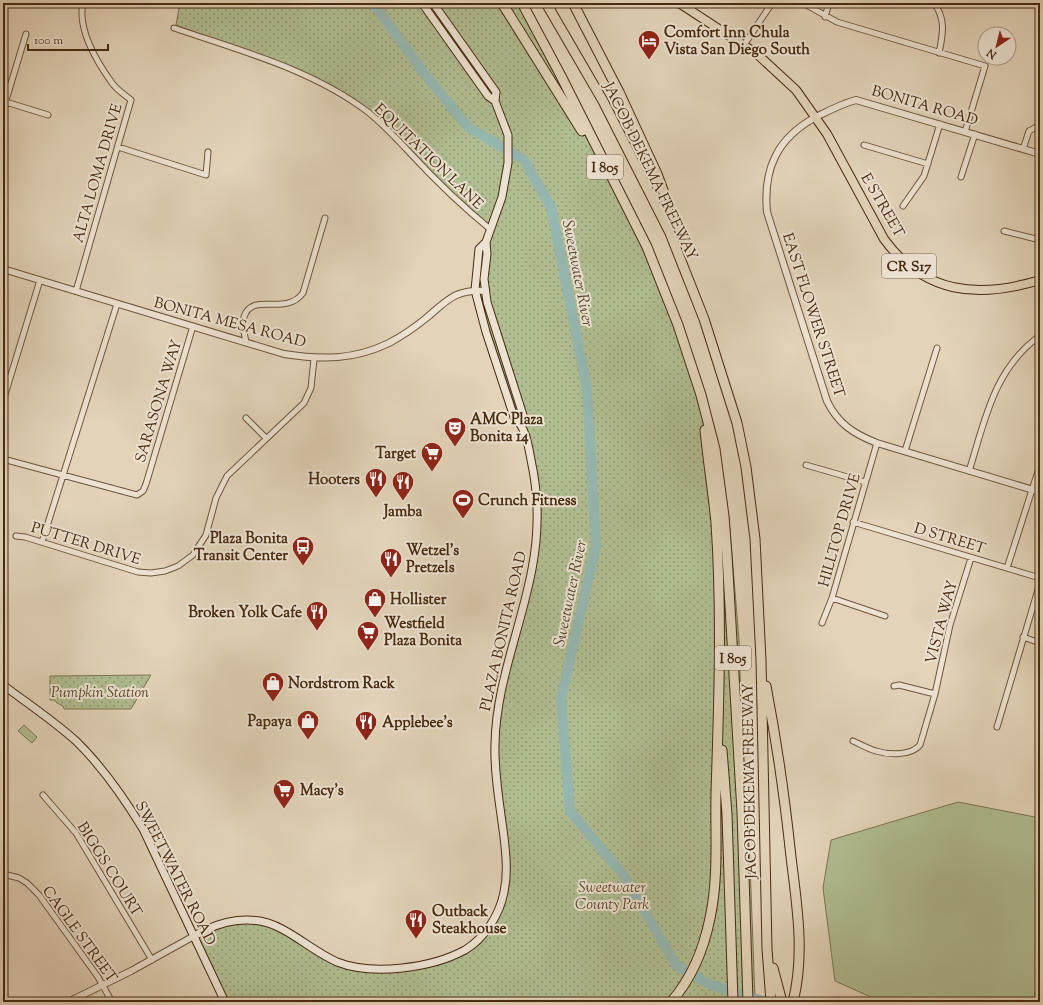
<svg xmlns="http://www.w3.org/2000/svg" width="1043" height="1005" viewBox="0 0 1043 1005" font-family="'Sorts Mill Goudy',serif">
	<defs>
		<pattern id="park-dots" width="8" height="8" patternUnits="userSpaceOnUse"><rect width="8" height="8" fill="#b0bd91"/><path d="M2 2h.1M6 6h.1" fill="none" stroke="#919a75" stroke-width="1.8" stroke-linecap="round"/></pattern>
	</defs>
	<rect width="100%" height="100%" fill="#e2d3b9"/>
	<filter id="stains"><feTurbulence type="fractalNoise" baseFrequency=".005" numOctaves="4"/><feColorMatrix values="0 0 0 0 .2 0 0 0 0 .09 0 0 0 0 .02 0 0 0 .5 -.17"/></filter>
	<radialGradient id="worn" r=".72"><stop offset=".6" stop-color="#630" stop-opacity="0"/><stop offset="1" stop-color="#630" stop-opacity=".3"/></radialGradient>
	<path fill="#b0bd91" stroke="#7c7450" d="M24 725 37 737 32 743 18 731Z
		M958 802 1040 818V1002H882L835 981 823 888 831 840Z"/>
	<path fill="url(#park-dots)" stroke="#7c7450" d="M180 3H517L557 76 646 246 716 448 729 518 739 640 742 735 750 863 755 999 653 1001 654 1002H225L194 936 212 926 261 922 350 966 398 968 459 953 490 925 505 884 495 731 537 533 528 445 484 314 478 290 481 260 491 226 458 203 386 127 320 80 299 70 176 25Z
		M151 675 131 709H64L63 706 57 703 54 700H50V676Z"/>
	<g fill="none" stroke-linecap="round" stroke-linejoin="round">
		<path stroke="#95b7b1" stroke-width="10" d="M373 3 427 77 468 127 524 160 551 207 587 389 596 546 561 699 570 811 624 876 676 965 711 985 766 1002"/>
		<g stroke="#6e553a" stroke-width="7">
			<path id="minor" d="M803 3 837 22 985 66 965 132
				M934 3C946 19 943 34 939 53
				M825 17 829 3
				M174 28C241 51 311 69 368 112 384 125 397 139 411 154 436 181 462 206 490 229
				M744 45 772 3
				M6 102 48 115
				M3 110 26 34
				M864 145 928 164
				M118 147 206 175 208 152
				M1023 149 1029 131 1040 125
				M961 177 975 134
				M903 206 924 176 940 124
				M1004 231 1040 240
				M76 291 131 100C125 95 117 90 112 83 97 62 77 29 83 3
				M246 342C245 335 241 325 244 317 252 291 285 317 303 293L325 218
				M3 401 40 280
				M246 418 266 438
				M905 451 937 348
				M3 459 137 495 143 491 146 484 193 326
				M806 465 865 482
				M969 471C985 421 993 371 1038 337
				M853 522 1040 578
				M16 536 25 537 138 572 151 573 165 571 178 566 193 555 206 535 216 498 227 476 304 403 311 388 314 359
				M42 542 117 304
				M1007 568 1040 465
				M832 598 885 616
				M822 623 832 598 877 443
				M1023 637 1040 643
				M894 686 899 685 935 694
				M997 727 1040 583
				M853 741C860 744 868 749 876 751 889 755 911 756 920 745L935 694 950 625 971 558
				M43 795 76 833 152 960
				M3 832V838
				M3 874 19 878 27 883 39 895 98 977 112 1002"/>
		</g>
		<g stroke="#6e553a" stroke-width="8">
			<path id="tertiary" d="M1040 154 856 100C841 104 830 110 816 117 777 138 763 169 767 212L827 401C838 424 854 434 877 443L1040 492
				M3 269 284 354C322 360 354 360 389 343 402 336 414 328 425 319 447 301 454 289 486 291
				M68 1002 131 971 194 936"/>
		</g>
		<g stroke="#482b10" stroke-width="9">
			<path id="secondary" d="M422 3 488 96 495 101
				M486 242 487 254 484 279 487 302 523 415 521 424
				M3 685C27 703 54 721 76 741 103 767 124 798 143 829L225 1002
				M194 936C221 920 253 913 282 929 301 939 317 953 337 962 373 976 432 968 465 950 485 938 500 914 504 892 508 873 506 855 504 837 500 806 494 774 495 744 496 684 521 628 532 569 539 533 539 496 531 460 528 444 526 428 514 417L486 332 475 290 479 249 486 242 502 197 508 163V135L495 101 496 92 433 3"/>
		</g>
		<g stroke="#482b10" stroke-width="10">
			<path id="primary" d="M679 3 757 54 796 90 827 134 884 239C924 294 978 299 1040 280"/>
		</g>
		<g stroke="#482b10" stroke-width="11">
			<path id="motorway" d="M502 3 582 131
				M522 3 560 74 647 247 678 325 701 395 715 449 724 516 727 555 742 812 748 1002
				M546 3 603 101 670 233 704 319 737 423 746 467 755 539 761 660 767 949 771 1002
				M573 3 619 92 657 174 667 201 669 228
				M766 686C777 743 785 800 791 857 797 906 805 954 793 1002
				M722 750 727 814 733 1002
				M773 968 782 1002
				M671 1002C692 978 704 948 710 918 719 877 715 833 716 792 719 703 722 612 716 523 713 492 708 461 705 430"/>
		</g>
		<use href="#minor" stroke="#ece2d2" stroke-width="5"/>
		<use href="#tertiary" stroke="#ece2d2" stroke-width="6"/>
		<use href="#secondary" stroke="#ece2d2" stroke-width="7"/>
		<use href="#primary" stroke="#e2d3b9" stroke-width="8"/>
		<use href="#motorway" stroke="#e2d3b9" stroke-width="9"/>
	</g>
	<defs>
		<g id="hotel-pin" transform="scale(1.15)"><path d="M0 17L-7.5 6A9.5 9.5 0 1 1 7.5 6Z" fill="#8f2418" stroke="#ece2d2"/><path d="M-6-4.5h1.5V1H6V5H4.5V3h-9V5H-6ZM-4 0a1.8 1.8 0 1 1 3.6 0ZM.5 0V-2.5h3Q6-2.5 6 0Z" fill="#fff"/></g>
		<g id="theatre-pin" transform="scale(1.15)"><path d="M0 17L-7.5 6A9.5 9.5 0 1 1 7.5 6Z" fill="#8f2418" stroke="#ece2d2"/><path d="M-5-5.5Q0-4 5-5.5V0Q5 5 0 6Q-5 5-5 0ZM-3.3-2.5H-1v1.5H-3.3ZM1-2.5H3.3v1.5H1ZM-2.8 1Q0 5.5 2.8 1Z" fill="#fff"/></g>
		<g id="supermarket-pin" transform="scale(1.15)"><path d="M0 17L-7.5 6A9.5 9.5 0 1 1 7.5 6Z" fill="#8f2418" stroke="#ece2d2"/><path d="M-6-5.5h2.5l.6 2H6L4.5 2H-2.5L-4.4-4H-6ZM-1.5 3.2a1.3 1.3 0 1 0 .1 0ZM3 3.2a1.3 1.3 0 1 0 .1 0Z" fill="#fff"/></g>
		<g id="restaurant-pin" transform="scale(1.15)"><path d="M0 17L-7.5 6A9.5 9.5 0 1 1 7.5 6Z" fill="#8f2418" stroke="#ece2d2"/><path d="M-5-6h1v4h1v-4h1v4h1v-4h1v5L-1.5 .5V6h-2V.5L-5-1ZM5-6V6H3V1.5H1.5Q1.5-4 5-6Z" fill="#fff"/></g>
		<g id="stadium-pin" transform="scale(1.15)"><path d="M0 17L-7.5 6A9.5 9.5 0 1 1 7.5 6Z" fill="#8f2418" stroke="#ece2d2"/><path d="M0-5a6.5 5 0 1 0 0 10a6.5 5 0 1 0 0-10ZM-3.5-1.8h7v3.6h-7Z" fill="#fff"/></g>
		<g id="bus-pin" transform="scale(1.15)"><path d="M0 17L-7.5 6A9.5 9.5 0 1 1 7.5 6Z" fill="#8f2418" stroke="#ece2d2"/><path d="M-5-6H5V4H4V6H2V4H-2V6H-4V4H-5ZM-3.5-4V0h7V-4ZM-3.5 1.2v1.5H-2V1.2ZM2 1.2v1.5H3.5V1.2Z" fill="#fff"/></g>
		<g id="shop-pin" transform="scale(1.15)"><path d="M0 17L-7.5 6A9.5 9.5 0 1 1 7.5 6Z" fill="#8f2418" stroke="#ece2d2"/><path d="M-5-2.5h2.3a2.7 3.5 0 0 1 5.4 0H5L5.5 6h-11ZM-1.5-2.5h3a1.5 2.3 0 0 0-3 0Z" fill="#fff"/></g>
	</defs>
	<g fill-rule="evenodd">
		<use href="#hotel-pin" x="649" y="41"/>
		<use href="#theatre-pin" x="455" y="428"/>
		<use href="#supermarket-pin" x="432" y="453"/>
		<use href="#restaurant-pin" x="376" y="479"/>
		<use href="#restaurant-pin" x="403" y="482"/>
		<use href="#stadium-pin" x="463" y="500"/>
		<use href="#bus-pin" x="303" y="547"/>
		<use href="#restaurant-pin" x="391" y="559"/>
		<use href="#shop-pin" x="375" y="599"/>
		<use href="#restaurant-pin" x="317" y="612"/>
		<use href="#supermarket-pin" x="368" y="632"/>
		<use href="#shop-pin" x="273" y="683"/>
		<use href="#shop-pin" x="308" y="721"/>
		<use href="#restaurant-pin" x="366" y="722"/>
		<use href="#supermarket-pin" x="284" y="790"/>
		<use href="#restaurant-pin" x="416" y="920"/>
	</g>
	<g text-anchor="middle" stroke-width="4" stroke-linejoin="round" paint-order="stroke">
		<g fill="#ece2d2" stroke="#79624a" stroke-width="1">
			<rect x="587" y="155" width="36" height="24" rx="3"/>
			<rect x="882" y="254" width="54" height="24" rx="3"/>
			<rect x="715" y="646" width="36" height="24" rx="3"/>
		</g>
		<g font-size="14" font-weight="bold" fill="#482b10">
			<text x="605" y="172">I 805</text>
			<text x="909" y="271">CR S17</text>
			<text x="733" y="663">I 805</text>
		</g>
		<g font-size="15" font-weight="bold" fill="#482b10" stroke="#ece2d2" text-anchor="start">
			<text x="664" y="37">Comfort Inn Chula<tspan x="664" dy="17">Vista San Diego South</tspan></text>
			<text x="470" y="424">AMC Plaza<tspan x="470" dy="17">Bonita 14</tspan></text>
			<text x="416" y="458" text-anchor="end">Target</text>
			<text x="360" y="484" text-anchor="end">Hooters</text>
			<text x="478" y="505">Crunch Fitness</text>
			<text x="403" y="516" text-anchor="middle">Jamba</text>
			<text x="288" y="543" text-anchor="end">Plaza Bonita<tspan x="288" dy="17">Transit Center</tspan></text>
			<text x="406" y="555">Wetzel's<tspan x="406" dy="17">Pretzels</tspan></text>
			<text x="390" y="604">Hollister</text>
			<text x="302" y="617" text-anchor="end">Broken Yolk Cafe</text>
			<text x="384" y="628">Westfield<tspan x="384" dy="17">Plaza Bonita</tspan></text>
			<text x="288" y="688">Nordstrom Rack</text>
			<text x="292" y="726" text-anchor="end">Papaya</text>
			<text x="382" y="727">Applebee's</text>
			<text x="300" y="795">Macy's</text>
			<text x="432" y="916">Outback<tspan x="432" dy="17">Steakhouse</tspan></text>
		</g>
		<g font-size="15" fill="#482b10" stroke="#ece2d2">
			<text transform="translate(925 105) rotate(16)" y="5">BONITA ROAD</text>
			<text transform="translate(429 156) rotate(44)" y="5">EQUITATION LANE</text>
			<text transform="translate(651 171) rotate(64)" y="5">JACOB DEKEMA FREEWAY</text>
			<text transform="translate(97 173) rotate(-74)" y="5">ALTA LOMA DRIVE</text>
			<text transform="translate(883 205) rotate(60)" y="5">E STREET</text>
			<text transform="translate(814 315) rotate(72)" y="5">EAST FLOWER STREET</text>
			<text transform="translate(230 322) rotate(15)" y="5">BONITA MESA ROAD</text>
			<text transform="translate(158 401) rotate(-73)" y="5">SARASONA WAY</text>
			<text transform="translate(839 530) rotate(-74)" y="5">HILLTOP DRIVE</text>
			<text transform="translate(950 538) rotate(17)" y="5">D STREET</text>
			<text transform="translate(86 543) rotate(17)" y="5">PUTTER DRIVE</text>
			<text transform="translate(941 622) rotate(-75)" y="5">VISTA WAY</text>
			<text transform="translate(503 631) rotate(-77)" y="5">PLAZA BONITA ROAD</text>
			<text transform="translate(749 781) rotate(-91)" y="5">JACOB DEKEMA FREEWAY</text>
			<text transform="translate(110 869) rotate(58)" y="5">BIGGS COURT</text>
			<text transform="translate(176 873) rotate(63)" y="5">SWEETWATER ROAD</text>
			<text transform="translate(80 934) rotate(54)" y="5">CAGLE STREET</text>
		</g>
		<g font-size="15" font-style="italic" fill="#5d482a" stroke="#ece2d2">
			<text x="100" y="697">Pumpkin Station</text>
			<text x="612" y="892">Sweetwater<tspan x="612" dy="17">County Park</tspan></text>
		</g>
		<g font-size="16" font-style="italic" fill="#574730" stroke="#ece2d2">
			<text transform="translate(579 273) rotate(79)" y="6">Sweetwater River</text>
			<text transform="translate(569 593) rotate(-78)" y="6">Sweetwater River</text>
		</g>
	</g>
	<rect width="1043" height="1005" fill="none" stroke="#e2d3b9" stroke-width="16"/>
	<rect x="4" y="4" width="1035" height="997" fill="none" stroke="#482b10" stroke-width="2"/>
	<rect x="8" y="8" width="1027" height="989" fill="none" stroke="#482b10"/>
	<g transform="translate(997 46) rotate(215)"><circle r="19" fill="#ece2d2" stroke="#aa9984"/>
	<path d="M0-3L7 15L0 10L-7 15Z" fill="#8f2418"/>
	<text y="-6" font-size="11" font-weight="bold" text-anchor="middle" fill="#482b10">N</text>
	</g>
	<path d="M28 44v6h80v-6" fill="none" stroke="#482b10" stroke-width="2"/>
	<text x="34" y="44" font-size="12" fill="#482b10" stroke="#ece2d2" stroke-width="3" paint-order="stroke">100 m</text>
	<rect width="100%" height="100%" filter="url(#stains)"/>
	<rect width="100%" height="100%" fill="url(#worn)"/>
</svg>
